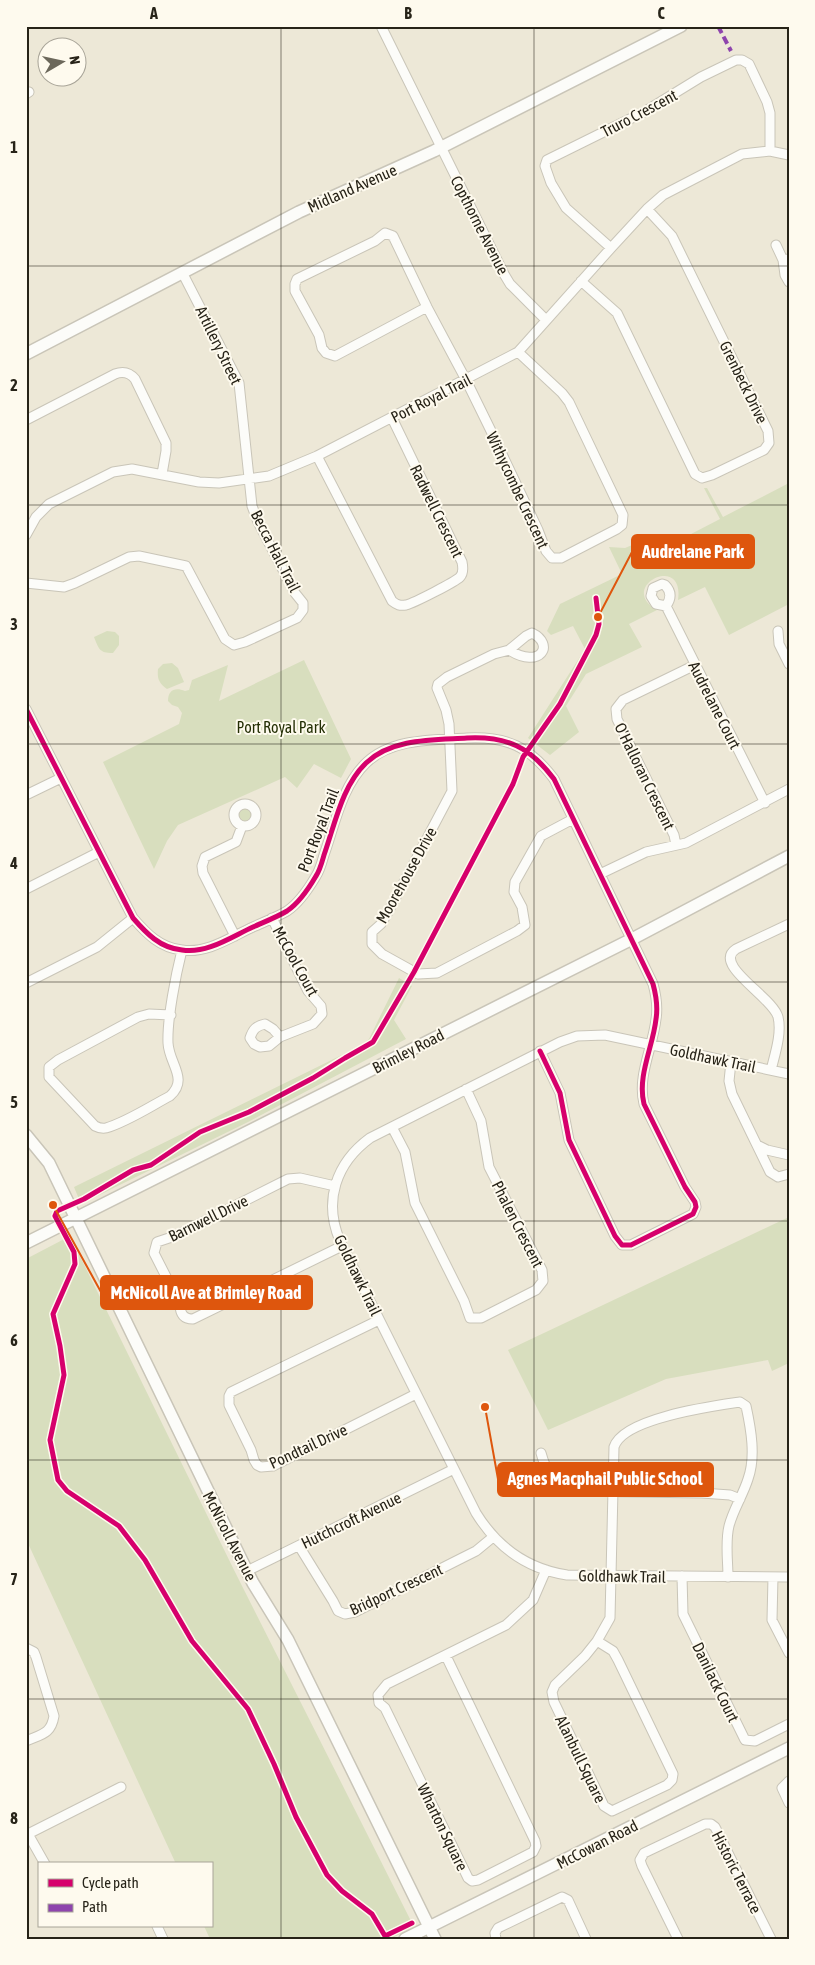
<svg xmlns="http://www.w3.org/2000/svg" width="815" height="1965" viewBox="0 0 815 1965" font-family="'Asap Condensed',sans-serif">
	<rect width="100%" height="100%" fill="#ede8d7"/>
	<path fill="#d8debe" d="M789 483V604L729 635 705 587 678 600C685 552 616 587 657 610L629 624 642 647 586 674 566 706 579 732 550 755 528 738 585 649 573 626 551 635 547 631 560 604 622 574 609 547 625 548 637 543 664 548 720 519 704 488H707L723 517Z
		M107 631 115 632 119 636V645L113 653C99 653 99 649 94 637Z
		M304 660 351 759 341 778 314 764 297 788 285 777 178 825 167 841 154 869 103 762 179 724 182 713 178 707 172 705 168 701C168 690 175 687 185 691L189 690 192 680 228 665 219 701Z
		M172 663 178 668 184 682 167 689C159 683 157 679 158 669L163 664Z
		M237 815a8 8 0 1 1 16 0a8 8 0 1 1-16 0Z
		M399 978 412 986 394 1020 406 1039 248 1122 81 1204 74 1187 362 1045 369 1039Z
		M789 1217V1363L772 1371 768 1360 666 1379 548 1430 508 1350Z
		M70 1236 234 1570 414 1927 390 1939H210L204 1926H211V1864H176L26 1539V1259Z"/>
	<g fill="none" stroke-linecap="round" stroke-linejoin="round">
		<g stroke="#c9c5b8" stroke-width="11">
			<path id="minor" d="M381 26 504 274 510 284 546 320
				M26 94 29 92
				M776 245 783 260
				M611 248 566 208 551 183 545 166 547 160 644 112 701 77 736 60H742L749 64 767 102 770 113V151
				M789 259 783 260 785 275 789 282
				M581 281 617 313 695 474 702 478 712 475 764 450 769 443 768 431 672 236 647 209
				M427 307 335 356 326 353 322 348 319 335 295 291V284L297 279 375 241 385 233 393 236 427 307 466 380 492 433 538 530 546 551 552 558H561L617 529 622 525 623 515 569 402 562 393 518 352
				M26 420 115 374C123 371 130 373 135 379L166 443V451L162 474
				M317 456 392 601C397 605 400 606 406 605 414 603 455 582 460 577 464 573 463 567 462 562L392 418
				M26 535 36 517 49 504 113 472 132 469 199 482 219 483 269 476 317 456 518 352 611 248 647 209 663 195 742 154 770 151 789 155
				M26 583 64 587 75 583 129 557 139 556 186 566 225 639 234 645 245 642 297 618 303 610V603L295 593 258 522 252 506 239 383 183 274
				M662 584 665 585C672 592 671 599 666 606L656 604 651 596 653 588Z
				M666 606 765 803
				M778 631 779 644 789 664
				M509 650C541 670 555 644 532 633L526 636 509 650 494 654 447 677 438 684 437 688 446 710 449 724 452 791 387 914 381 924 372 932V944L382 954 418 974 437 973 517 931 525 925 522 907 514 892 515 882 541 836 573 819
				M26 709 133 918C146 933 160 948 182 950 207 954 231 937 253 927 264 922 277 917 287 911 299 903 309 888 316 876 320 870 322 862 324 855 335 824 342 786 366 763 392 738 434 740 467 738 507 736 530 747 554 779L653 984C656 995 658 1007 656 1019 653 1047 637 1076 644 1104L685 1187 695 1202 696 1207 693 1214 631 1245H622L615 1236 569 1140 560 1093 540 1051
				M26 795 61 778
				M234 815a11 11 0 1 1 22 0a11 11 0 1 1-22 0Z
				M676 845 674 835 617 719 616 709 623 700 695 665
				M600 874 646 852 686 843 789 789
				M26 889 99 852
				M272 918 308 991 321 1006 322 1014 313 1024 280 1037 269 1046 260 1047 254 1044 250 1038C253 1029 256 1026 265 1024L273 1029 280 1037
				M235 936 203 873 202 866 205 857 236 842 242 826
				M26 983 97 947 133 918
				M171 1015 149 1014 138 1017 58 1060 49 1067V1077L95 1126C99 1128 102 1129 106 1128 127 1122 151 1106 170 1096 189 1079 169 1064 168 1043 167 1019 176 974 182 950
				M731 1062 729 1081 732 1094 770 1172 778 1177 789 1174
				M771 1070C775 1054 782 1033 778 1017 773 997 712 965 736 949L789 924
				M789 1074 605 1035 577 1036 560 1042 370 1138C336 1163 323 1201 340 1241L476 1513C497 1547 528 1569 567 1575L789 1577
				M392 1127 405 1152 415 1203 464 1301 470 1318H481L536 1290 543 1281 542 1270 489 1167 481 1121 466 1089
				M757 1145 767 1150 789 1155
				M335 1186 300 1178 288 1179 175 1236 157 1242 154 1253 180 1304C180 1313 183 1319 193 1319L342 1246
				M379 1320 231 1392 229 1396V1405L251 1450 254 1460 257 1465 261 1467 273 1466 416 1394
				M541 1453C546 1471 552 1483 570 1491L702 1493 730 1495 740 1499
				M299 1546 333 1601 338 1611 345 1614 355 1612 462 1558 476 1551 493 1537
				M247 1571 454 1469
				M682 1576 683 1614 745 1740 755 1741 789 1724
				M773 1577 772 1620 789 1653
				M597 1641 613 1651 618 1660 673 1774 672 1780 667 1785 612 1811 604 1806 554 1702 552 1692 555 1685 585 1656 597 1641 610 1618 614 1447C623 1418 713 1406 740 1402L746 1406C751 1429 756 1457 748 1479 743 1495 733 1510 729 1526 725 1542 728 1561 728 1577
				M26 1648 34 1652 36 1657 54 1716C51 1734 42 1734 26 1741
				M446 1656 535 1841 536 1846 533 1852 478 1880 472 1881 468 1878 385 1708 379 1703 378 1695 387 1684 506 1625 533 1600 546 1570
				M789 1781 782 1788 789 1803
				M28 1834 45 1864
				M26 1835 121 1787
				M157 1926 163 1939
				M496 1939 495 1933 498 1928 562 1897 568 1900 586 1939
				M678 1939 642 1866 640 1860 644 1853 705 1824H711L715 1827 771 1939"/>
		</g>
		<g stroke="#c9c5b8" stroke-width="14">
			<path id="major" d="M26 354 299 212 434 151 681 26
				M26 1135 49 1163 242 1561 253 1583 288 1640 435 1939
				M26 1243 632 939 789 856
				M405 1939 789 1748"/>
		</g>
		<use href="#minor" stroke="#fcfcf9" stroke-width="9"/>
		<use href="#major" stroke="#fcfcf9" stroke-width="11"/>
		<path stroke="#8e44ad" stroke-width="4" stroke-dasharray="8 4" stroke-linecap="butt" d="M718 26 731 51"/>
		<g stroke="#fefaee" stroke-width="8">
			<path id="cycleway" d="M26 709 133 918C146 933 160 948 182 950 207 954 231 937 253 927 264 922 277 917 287 911 299 903 309 888 316 876 320 870 322 862 324 855 335 824 342 786 366 763 392 738 434 740 467 738 507 736 530 747 554 779L653 984C656 995 658 1007 656 1019 653 1047 637 1076 644 1104L685 1187 695 1202 696 1207 693 1214 631 1245H622L615 1236 569 1140 560 1093 540 1051
				M55 1216 74 1252 75 1264 53 1314 60 1346 64 1375 50 1440 58 1480 67 1491 119 1526 145 1560 192 1641 248 1709 274 1764 296 1817 327 1875 342 1891 372 1914 385 1936 412 1923
				M55 1216 57 1211 84 1199 133 1170 151 1165 200 1132 249 1112 313 1078 345 1058 373 1042 414 972 513 784 523 757 560 704 596 635 599 624 596 598"/>
		</g>
		<use href="#cycleway" stroke="#d6006c" stroke-width="5"/>
	</g>
	<path fill="none" stroke="#272318" stroke-width="1" stroke-opacity="0.55" d="M281 26V1939M534 26V1939M26 266H789M26 505H789M26 744H789M26 982H789M26 1221H789M26 1460H789M26 1699H789"/>
	<g text-anchor="middle" stroke-width="4" stroke-linejoin="round" paint-order="stroke">
		<g font-size="16" fill="#272318" stroke="#fefaee">
			<text transform="translate(639 113) rotate(-28)" y="6">Truro Crescent</text>
			<text transform="translate(352 188) rotate(-24)" y="6">Midland Avenue</text>
			<text transform="translate(480 225) rotate(63)" y="6">Copthorne Avenue</text>
			<text transform="translate(219 345) rotate(64)" y="6">Artillery Street</text>
			<text transform="translate(744 382) rotate(64)" y="6">Grenbeck Drive</text>
			<text transform="translate(431 398) rotate(-27)" y="6">Port Royal Trail</text>
			<text transform="translate(518 490) rotate(65)" y="6">Withycombe Crescent</text>
			<text transform="translate(437 511) rotate(64)" y="6">Radwell Crescent</text>
			<text transform="translate(276 551) rotate(63)" y="6">Becca Hall Trail</text>
			<text transform="translate(715 705) rotate(63)" y="6">Audrelane Court</text>
			<text transform="translate(645 776) rotate(64)" y="6">O'Halloran Crescent</text>
			<text transform="translate(318 830) rotate(-69)" y="6">Port Royal Trail</text>
			<text transform="translate(406 875) rotate(-61)" y="6">Moorehouse Drive</text>
			<text transform="translate(296 961) rotate(61)" y="6">McCool Court</text>
			<text transform="translate(408 1051) rotate(-27)" y="6">Brimley Road</text>
			<text transform="translate(713 1058) rotate(12)" y="6">Goldhawk Trail</text>
			<text transform="translate(208 1218) rotate(-26)" y="6">Barnwell Drive</text>
			<text transform="translate(518 1224) rotate(63)" y="6">Phalen Crescent</text>
			<text transform="translate(358 1275) rotate(64)" y="6">Goldhawk Trail</text>
			<text transform="translate(308 1446) rotate(-25)" y="6">Pondtail Drive</text>
			<text transform="translate(351 1520) rotate(-26)" y="6">Hutchcroft Avenue</text>
			<text transform="translate(230 1536) rotate(63)" y="6">McNicoll Avenue</text>
			<text transform="translate(622 1576) rotate(1)" y="6">Goldhawk Trail</text>
			<text transform="translate(396 1589) rotate(-25)" y="6">Bridport Crescent</text>
			<text transform="translate(716 1682) rotate(64)" y="6">Danilack Court</text>
			<text transform="translate(581 1759) rotate(64)" y="6">Alanbull Square</text>
			<text transform="translate(443 1827) rotate(64)" y="6">Wharton Square</text>
			<text transform="translate(597 1844) rotate(-27)" y="6">McCowan Road</text>
			<text transform="translate(737 1872) rotate(63)" y="6">Historic Terrace</text>
		</g>
		<g font-size="16" fill="#242f05" stroke="#fefaee">
			<text x="281" y="733">Port Royal Park</text>
		</g>
	</g>
	<path fill="none" stroke="#de560d" stroke-width="2" d="M598 617L632 552M53 1205L101 1292M485 1407L498 1479"/>
	<g fill="#de560d" stroke="#fefaee" stroke-width="2">
		<circle cx="598" cy="617" r="5"/>
		<circle cx="53" cy="1205" r="5"/>
		<circle cx="485" cy="1407" r="5"/>
	</g>
	<g fill="#de560d" stroke="#de560d" stroke-width="2">
		<rect x="632" y="535" width="122" height="33" rx="5"/>
		<rect x="101" y="1276" width="211" height="33" rx="5"/>
		<rect x="498" y="1463" width="215" height="33" rx="5"/>
	</g>
	<g font-size="18" text-anchor="middle" font-weight="bold" fill="#fff">
		<text x="693" y="558">Audrelane Park</text>
		<text x="206" y="1299">McNicoll Ave at Brimley Road</text>
		<text x="605" y="1485">Agnes Macphail Public School</text>
	</g>
	<rect width="815" height="1965" fill="none" stroke="#fefaee" stroke-width="55"/>
	<rect x="38" y="1862" width="175" height="65" fill="#fefaee" stroke="#a8a498"/>
	<rect x="48" y="1879" width="25" height="8" fill="#d6006c" stroke="#a8a498"/>
	<text x="82" y="1888" font-size="15" fill="#272318">Cycle path</text>
	<rect x="48" y="1904" width="25" height="8" fill="#8e44ad" stroke="#a8a498"/>
	<text x="82" y="1912" font-size="15" fill="#272318">Path</text>
	<g transform="translate(62 62) rotate(81)"><circle r="24" fill="#fefaee" stroke="#a8a498"/>
	<path d="M0-4L9 19L0 12L-9 19Z" fill="#6c685b"/>
	<text y="-8" font-size="14" font-weight="bold" text-anchor="middle" fill="#272318">N</text>
	</g>
	<rect x="28" y="28" width="760" height="1910" fill="none" stroke="#272318" stroke-width="2"/>
	<g font-size="16" text-anchor="middle" font-weight="bold" fill="#272318">
		<text x="154" y="19">A</text>
		<text x="408" y="19">B</text>
		<text x="661" y="19">C</text>
		<text x="14" y="153">1</text>
		<text x="14" y="391">2</text>
		<text x="14" y="630">3</text>
		<text x="14" y="869">4</text>
		<text x="14" y="1108">5</text>
		<text x="14" y="1346">6</text>
		<text x="14" y="1585">7</text>
		<text x="14" y="1824">8</text>
	</g>
</svg>
